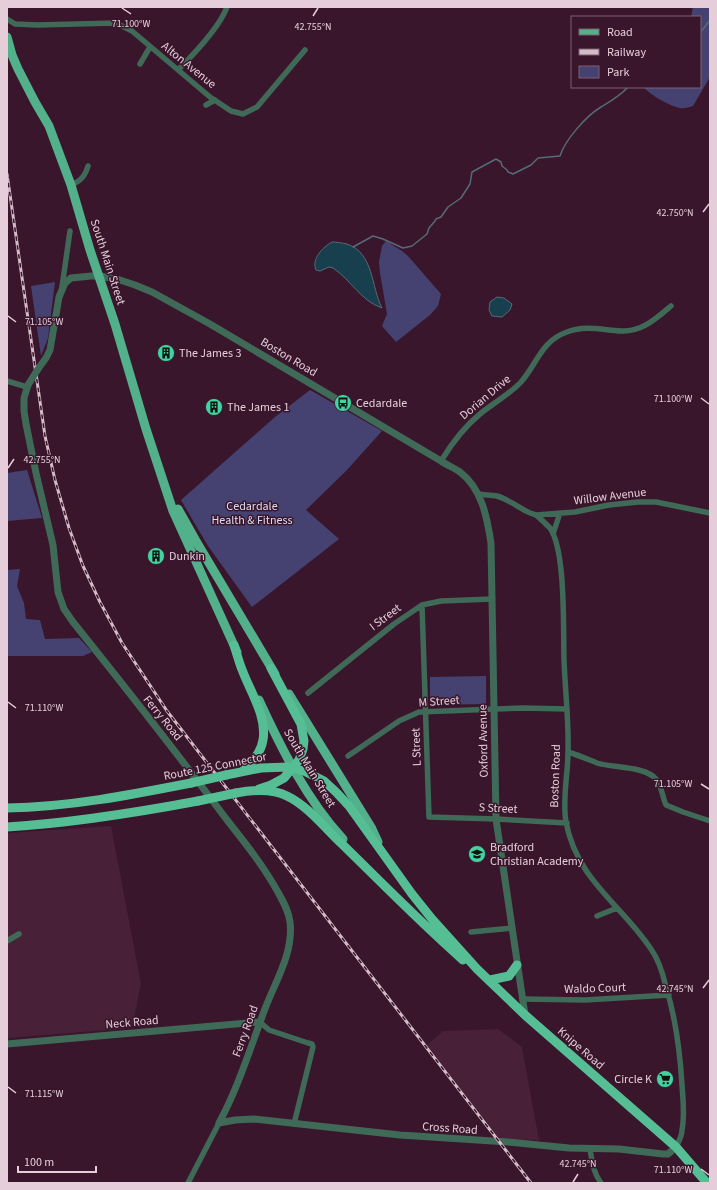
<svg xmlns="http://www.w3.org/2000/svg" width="717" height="1190" viewBox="0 0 717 1190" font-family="'Source Sans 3',sans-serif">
	<rect width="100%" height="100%" fill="#39162b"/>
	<path fill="#482038" d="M111 826 141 984 132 1028 7 1038V833Z
		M498 1029 522 1047 539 1140 499 1139 427 1045 443 1031Z"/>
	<path fill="#454272" d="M693 7H710V77L693 106C689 107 684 109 680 108 669 106 651 95 643 87H700V17H691Z
		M386 241 402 251 408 256 441 294 438 306 430 315 396 342 382 326 387 314 380 273 379 262 382 246Z
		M55 282 48 338 41 356 31 286Z
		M310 390 382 431 346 471 306 510 339 539 252 607 208 546 181 500 275 417Z
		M27 470 42 518 7 521V473Z
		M20 569 17 586 24 603 26 619 40 620 45 639 79 638 92 652 83 656H7V570Z
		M486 676V704L430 705V677Z"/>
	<path fill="#183f4d" stroke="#566a77" d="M332 242C337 242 342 243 347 244 374 253 371 287 382 308 361 301 351 280 333 268L329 267 320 271 316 270C311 259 323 247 332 242Z
		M497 297 504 298 512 304 510 310 502 317 492 316 489 310 490 302Z"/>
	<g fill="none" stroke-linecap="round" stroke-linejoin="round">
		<path stroke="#566a77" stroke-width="1.5" d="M700 33 710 20
			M353 247 373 236 383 239 403 248 412 246 427 234 429 228 435 221 436 219 441 217 448 207 461 198 470 184 472 172 496 159 501 162 502 166 507 170 508 172 513 174 531 165 538 158 560 156C565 140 586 116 601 107 611 101 620 96 628 87"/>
		<path stroke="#406a58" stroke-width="5.5" d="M7 19 15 24 37 25 116 23 132 31 210 97 231 111 243 114 257 107 305 50
			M140 64 150 47
			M178 70C193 55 220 26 227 7
			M206 105 215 100
			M71 185C81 181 85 176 88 166
			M62 287 70 231
			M7 381 27 387
			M441 461C452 443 464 427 480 414 493 403 509 395 521 382 537 364 541 341 567 332 586 325 602 330 621 331 642 332 657 318 671 306
			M478 494C484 495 491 495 497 496 507 499 517 506 526 511 529 513 533 514 536 515 541 519 546 524 550 528 566 551 563 629 564 659 565 690 569 721 568 752 568 775 562 799 566 822 577 880 621 904 651 949 659 960 663 974 666 987 676 1019 680 1052 682 1085 683 1100 685 1115 682 1130 682 1136 679 1141 676 1147
			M536 515 575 512 609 505 638 502H656L710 513
			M553 534 560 513
			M422 605 429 817 496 819 567 823
			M308 693 394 624 422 605 441 601 492 599
			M568 752C578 755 587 759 597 763 613 768 645 766 656 779 662 786 662 796 666 805L683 812 710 821
			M348 756 399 721 419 712 523 708 567 709
			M597 916 617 908
			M471 932 512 928
			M7 941 19 934
			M522 999 585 1000 669 995
			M260 1022 269 1030 308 1043 312 1044 313 1047 294 1124
			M590 1149C592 1161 593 1172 601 1183
			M188 1183 219 1123"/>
		<path stroke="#406a58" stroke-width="7" d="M38 369 46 358 50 350 59 297 65 283 71 278 91 276H100L120 280 135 285 152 292 210 324 441 461C447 465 454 468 460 472 482 489 487 517 491 543L496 819 525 1015
			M28 385 24 398V411L26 424 36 473 53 545 58 592 64 609 73 622C125 687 177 753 227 820 246 844 265 868 279 894 284 903 289 912 290 922 294 956 272 986 262 1017 249 1052 237 1090 219 1123
			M7 1044 260 1022
			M219 1123 235 1120 254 1119 400 1135 508 1142 569 1148 619 1149 663 1154H668L676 1147"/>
		<path stroke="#52b08b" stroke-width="9" d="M7 37 12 55 18 69 35 102 49 126 71 185 90 250 115 324 146 429 173 511 237 652
			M178 509 196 541 275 674
			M289 694 371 827 378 842
			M259 700C281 748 307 800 343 839"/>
		<path stroke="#55be95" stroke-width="9" d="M234 645C237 654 239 663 243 672 251 693 267 717 263 740 261 753 252 762 243 771
			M226 775 261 768 288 767 304 771 324 781 336 792 349 806 412 894 432 919 477 969 525 1015 676 1147 707 1183
			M259 789 271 785 284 778 299 760 303 749 304 741 301 724 271 668
			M236 793C252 790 271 788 287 796 308 806 325 828 342 844 382 883 421 923 463 960
			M7 808C69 807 130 795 191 783
			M7 827C72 823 134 813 198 801
			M490 980 509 976 517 965"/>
		<g stroke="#d4bbc8" stroke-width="3">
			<path id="rail" d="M7 174 45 436 55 480 69 528 83 566 100 602 122 643 167 711 531 1183"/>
		</g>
		<use href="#rail" stroke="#39162b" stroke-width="1.5" stroke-dasharray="4.5" stroke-linecap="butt"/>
		<path stroke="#406a58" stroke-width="7" d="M28 385 38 369"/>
		<path stroke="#55be95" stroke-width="9" d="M191 783 226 775
			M198 801 236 793"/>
	</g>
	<path fill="none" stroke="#e5cdda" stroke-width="1.5" d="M122 8 131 14M313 16 318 8M703 212 709 204M8 316 16 322M701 398 709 404M8 468 14 459M8 702 16 708M701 784 709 789M703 988 709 980M8 1087 16 1093M701 1169 709 1175M573 1182 578 1174"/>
	<defs>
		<g id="building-disc" transform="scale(0.9)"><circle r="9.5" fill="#42d4a0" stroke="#39162b"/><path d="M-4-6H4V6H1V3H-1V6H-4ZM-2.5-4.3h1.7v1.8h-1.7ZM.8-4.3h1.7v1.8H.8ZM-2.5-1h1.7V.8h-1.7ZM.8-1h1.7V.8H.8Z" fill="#111"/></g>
		<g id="bus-disc" transform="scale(0.9)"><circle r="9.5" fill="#42d4a0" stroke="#39162b"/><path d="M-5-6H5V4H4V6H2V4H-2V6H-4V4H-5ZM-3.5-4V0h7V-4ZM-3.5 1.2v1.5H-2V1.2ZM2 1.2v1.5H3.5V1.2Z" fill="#111"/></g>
		<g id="school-disc" transform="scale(0.9)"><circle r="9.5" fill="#42d4a0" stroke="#39162b"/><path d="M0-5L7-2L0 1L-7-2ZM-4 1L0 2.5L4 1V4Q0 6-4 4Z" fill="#111"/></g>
		<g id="supermarket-disc" transform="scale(0.9)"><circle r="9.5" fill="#42d4a0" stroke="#39162b"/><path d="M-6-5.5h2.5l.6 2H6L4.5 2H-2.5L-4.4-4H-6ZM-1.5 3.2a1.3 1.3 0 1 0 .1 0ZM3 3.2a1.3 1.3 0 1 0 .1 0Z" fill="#111"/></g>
	</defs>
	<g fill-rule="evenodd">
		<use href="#building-disc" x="166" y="353"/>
		<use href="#bus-disc" x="343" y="403"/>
		<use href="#building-disc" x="214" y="407"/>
		<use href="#building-disc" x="156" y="556"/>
		<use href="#school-disc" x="477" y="854"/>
		<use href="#supermarket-disc" x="665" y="1079"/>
	</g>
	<g text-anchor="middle" stroke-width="3" stroke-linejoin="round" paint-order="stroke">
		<g font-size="12" fill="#e5cdda" stroke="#39162b">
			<text transform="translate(189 65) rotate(39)" y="4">Alton Avenue</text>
			<text transform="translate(108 262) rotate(72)" y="4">South Main Street</text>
			<text transform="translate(289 357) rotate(31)" y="4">Boston Road</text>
			<text transform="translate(485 397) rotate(-40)" y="4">Dorian Drive</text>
			<text transform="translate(610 496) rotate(-7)" y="4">Willow Avenue</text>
			<text transform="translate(385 617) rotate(-37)" y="4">I Street</text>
			<text transform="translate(439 701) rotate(-4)" y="4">M Street</text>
			<text transform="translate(163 718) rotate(51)" y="4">Ferry Road</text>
			<text transform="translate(483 741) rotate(-91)" y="4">Oxford Avenue</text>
			<text transform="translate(416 747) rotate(-92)" y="4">L Street</text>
			<text transform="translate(215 766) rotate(-11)" y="4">Route 125 Connector</text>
			<text transform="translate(310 768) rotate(59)" y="4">South Main Street</text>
			<text transform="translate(555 776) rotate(-88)" y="4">Boston Road</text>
			<text transform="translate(498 808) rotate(3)" y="4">S Street</text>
			<text transform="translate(595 988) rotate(-2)" y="4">Waldo Court</text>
			<text transform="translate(132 1022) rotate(-5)" y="4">Neck Road</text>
			<text transform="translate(245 1031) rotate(-70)" y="4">Ferry Road</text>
			<text transform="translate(581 1048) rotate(41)" y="4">Knipe Road</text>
			<text transform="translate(450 1128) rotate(4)" y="4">Cross Road</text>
		</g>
		<g font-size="12" fill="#e5cdda" stroke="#39162b" text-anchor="start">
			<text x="179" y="357">The James 3</text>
			<text x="356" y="407">Cedardale</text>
			<text x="227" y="411">The James 1</text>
			<text x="169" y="560">Dunkin</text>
			<text x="490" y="851">Bradford<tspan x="490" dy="14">Christian Academy</tspan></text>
			<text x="652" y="1083" text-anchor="end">Circle K</text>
		</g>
		<g font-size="12" fill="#dedef5" stroke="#39162b">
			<text x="252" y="510">Cedardale<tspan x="252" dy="14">Health &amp; Fitness</tspan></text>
		</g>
	</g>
	<g font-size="10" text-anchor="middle" fill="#e5cdda" stroke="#39162b" stroke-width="3" stroke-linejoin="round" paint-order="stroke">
		<text x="131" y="27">71.100°W</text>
		<text x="313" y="30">42.755°N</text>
		<text x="675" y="216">42.750°N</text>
		<text x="44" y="325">71.105°W</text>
		<text x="673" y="402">71.100°W</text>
		<text x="42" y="463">42.755°N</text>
		<text x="44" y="711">71.110°W</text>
		<text x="673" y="787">71.105°W</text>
		<text x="675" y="992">42.745°N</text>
		<text x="44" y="1097">71.115°W</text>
		<text x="578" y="1167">42.745°N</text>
		<text x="673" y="1173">71.110°W</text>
	</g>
	<rect width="717" height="1190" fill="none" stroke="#e5cdda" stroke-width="16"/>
	<rect x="571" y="16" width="130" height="72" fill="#39162b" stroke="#7e5f71"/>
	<rect x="579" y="29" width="20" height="6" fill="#52b08b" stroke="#7e5f71"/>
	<text x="607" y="36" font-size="12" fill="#e5cdda">Road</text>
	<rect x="579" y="49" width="20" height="6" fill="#d4bbc8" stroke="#7e5f71"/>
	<text x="607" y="56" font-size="12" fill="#e5cdda">Railway</text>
	<rect x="579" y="66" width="20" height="12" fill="#454272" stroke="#7e5f71"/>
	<text x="607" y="76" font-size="12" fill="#e5cdda">Park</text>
	<path d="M18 1166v6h78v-6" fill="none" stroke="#e5cdda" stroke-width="2"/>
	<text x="24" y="1166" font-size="12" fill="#e5cdda" stroke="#39162b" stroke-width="3" paint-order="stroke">100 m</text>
</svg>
